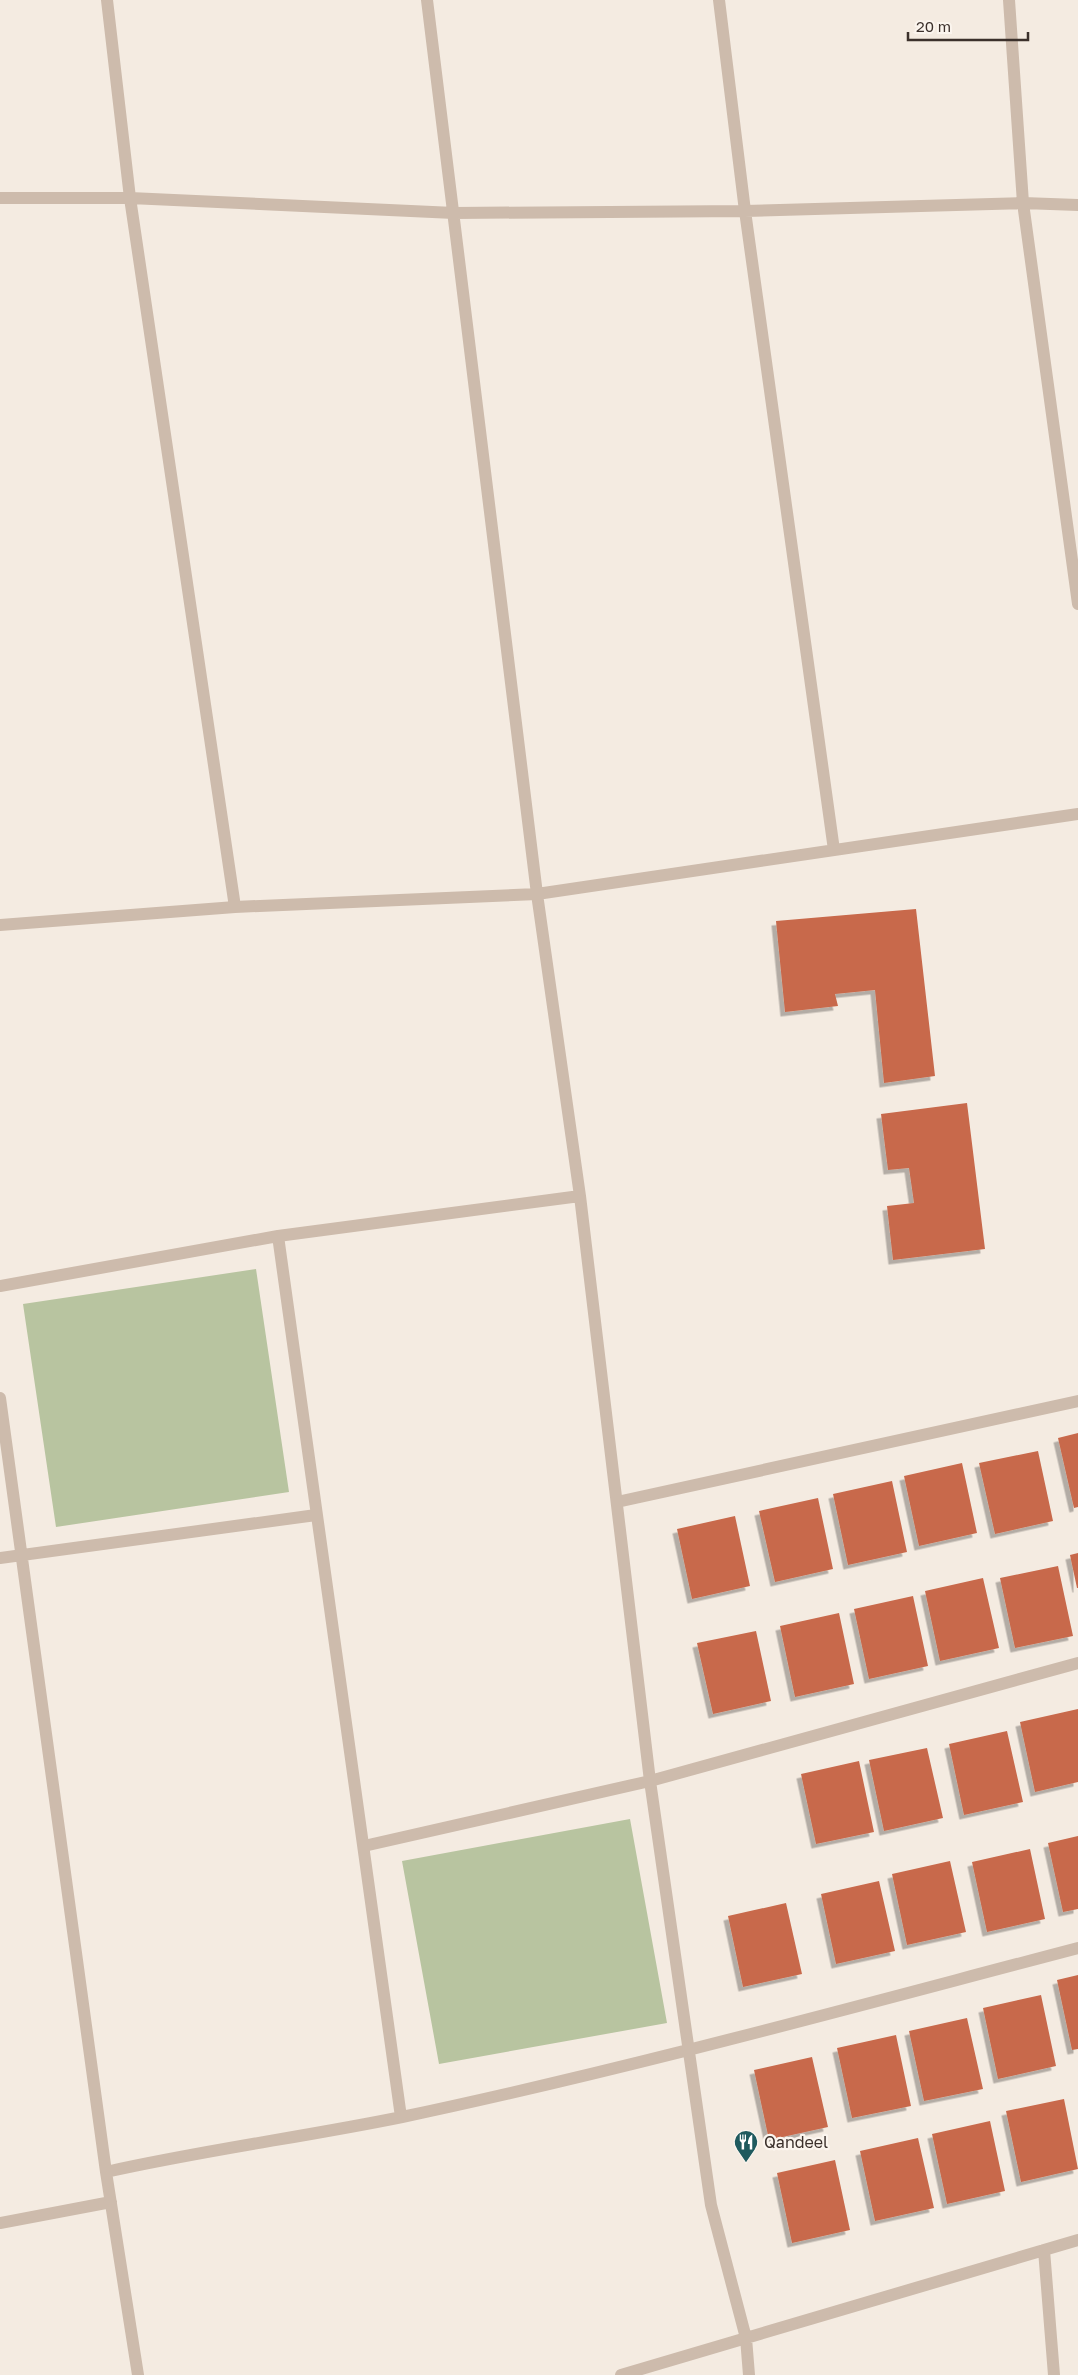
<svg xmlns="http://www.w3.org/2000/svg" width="1078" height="2375" viewBox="0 0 1078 2375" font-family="'Golos Text',sans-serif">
	<defs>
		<filter id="shadow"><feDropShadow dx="-4.5" dy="4.5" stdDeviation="0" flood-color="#0004"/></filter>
	</defs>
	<rect width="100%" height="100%" fill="#f4ebe1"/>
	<path fill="#b8c4a0" d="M256 1269 289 1492 56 1527 23 1304Z
		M630 1819 667 2023 439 2064 402 1861Z"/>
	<path fill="#c8694b" filter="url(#shadow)" d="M916 909 935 1076 884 1083 875 990 835 994 838 1006 785 1012 776 921Z
		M967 1103 985 1249 893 1260 887 1206 914 1203 909 1168 888 1170 881 1114Z
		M1078 1433V1507L1074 1508 1058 1438Z
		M1038 1451 1053 1521 995 1534 979 1463Z
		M962 1463 977 1533 919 1546 904 1476Z
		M892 1481 907 1552 848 1565 833 1494Z
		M818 1498 833 1569 775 1582 759 1511Z
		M735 1516 750 1586 692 1599 677 1529Z
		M1078 1553V1588H1077L1070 1555Z
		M1058 1566 1073 1636 1015 1648 1000 1578Z
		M983 1578 999 1648 940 1661 925 1591Z
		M913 1596 928 1666 869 1679 854 1609Z
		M839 1613 854 1684 795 1697 780 1626Z
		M756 1631 771 1701 713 1714 697 1643Z
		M1078 1709V1782L1035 1792 1020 1722Z
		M1007 1731 1023 1802 964 1815 949 1744Z
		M927 1748 943 1818 884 1831 869 1760Z
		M859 1761 874 1832 816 1844 801 1774Z
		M1078 1836V1909L1063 1912 1048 1843Z
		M1030 1849 1045 1919 987 1932 972 1862Z
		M950 1861 966 1932 907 1945 892 1874Z
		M879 1881 895 1951 836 1964 821 1894Z
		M786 1903 802 1974 743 1987 728 1916Z
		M1078 1975V2049L1072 2050 1057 1980Z
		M1041 1995 1056 2066 998 2079 983 2008Z
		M967 2018 983 2089 924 2101 909 2031Z
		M896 2035 911 2106 852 2118 837 2048Z
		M812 2057 828 2127 769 2140 754 2070Z
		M1064 2099 1078 2169 1021 2182 1006 2111Z
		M990 2121 1005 2191 947 2204 932 2134Z
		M918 2138 934 2208 875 2221 860 2151Z
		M835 2160 850 2230 792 2243 777 2173Z"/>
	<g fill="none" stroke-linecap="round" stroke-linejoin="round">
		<path stroke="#cdbbac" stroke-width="12" d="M107 0 130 198 235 907
			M427 0 537 894 580 1196 650 1781 711 2205 746 2338 749 2375
			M719 0 745 211 834 850
			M1009 0 1023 203 1078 604
			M0 198H130L454 213 745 211 1023 203 1078 205
			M0 925 235 907 537 894 1078 814
			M278 1236C318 1530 361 1823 401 2117
			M0 1286 278 1236 580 1196
			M0 1398 106 2172 138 2375
			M617 1502 1078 1401
			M0 1558 316 1515
			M364 1846 650 1781 1078 1663
			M106 2172C204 2150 304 2137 402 2117 629 2069 853 2007 1078 1948
			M0 2223 111 2202
			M1044 2250 1054 2375
			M621 2375 1078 2240"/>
	</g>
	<defs>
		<g id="restaurant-pin" transform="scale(1.25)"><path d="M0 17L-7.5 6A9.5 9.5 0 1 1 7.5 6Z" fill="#1f5a5e" stroke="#fbf5ee"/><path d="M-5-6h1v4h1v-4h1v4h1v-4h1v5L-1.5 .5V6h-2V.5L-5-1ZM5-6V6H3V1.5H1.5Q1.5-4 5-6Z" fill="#fff"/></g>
	</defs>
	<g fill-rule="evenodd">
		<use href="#restaurant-pin" x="746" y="2142"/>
	</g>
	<g text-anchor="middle" stroke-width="4.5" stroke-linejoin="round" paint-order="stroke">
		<g font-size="16" fill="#3b302b" stroke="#fbf5ee" text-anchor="start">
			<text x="764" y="2148">Qandeel</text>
		</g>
	</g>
	<path d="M908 32v8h120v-8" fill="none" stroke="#3b302b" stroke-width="2.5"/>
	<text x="916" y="32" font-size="15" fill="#3b302b" stroke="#fbf5ee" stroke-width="4" paint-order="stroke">20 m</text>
</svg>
